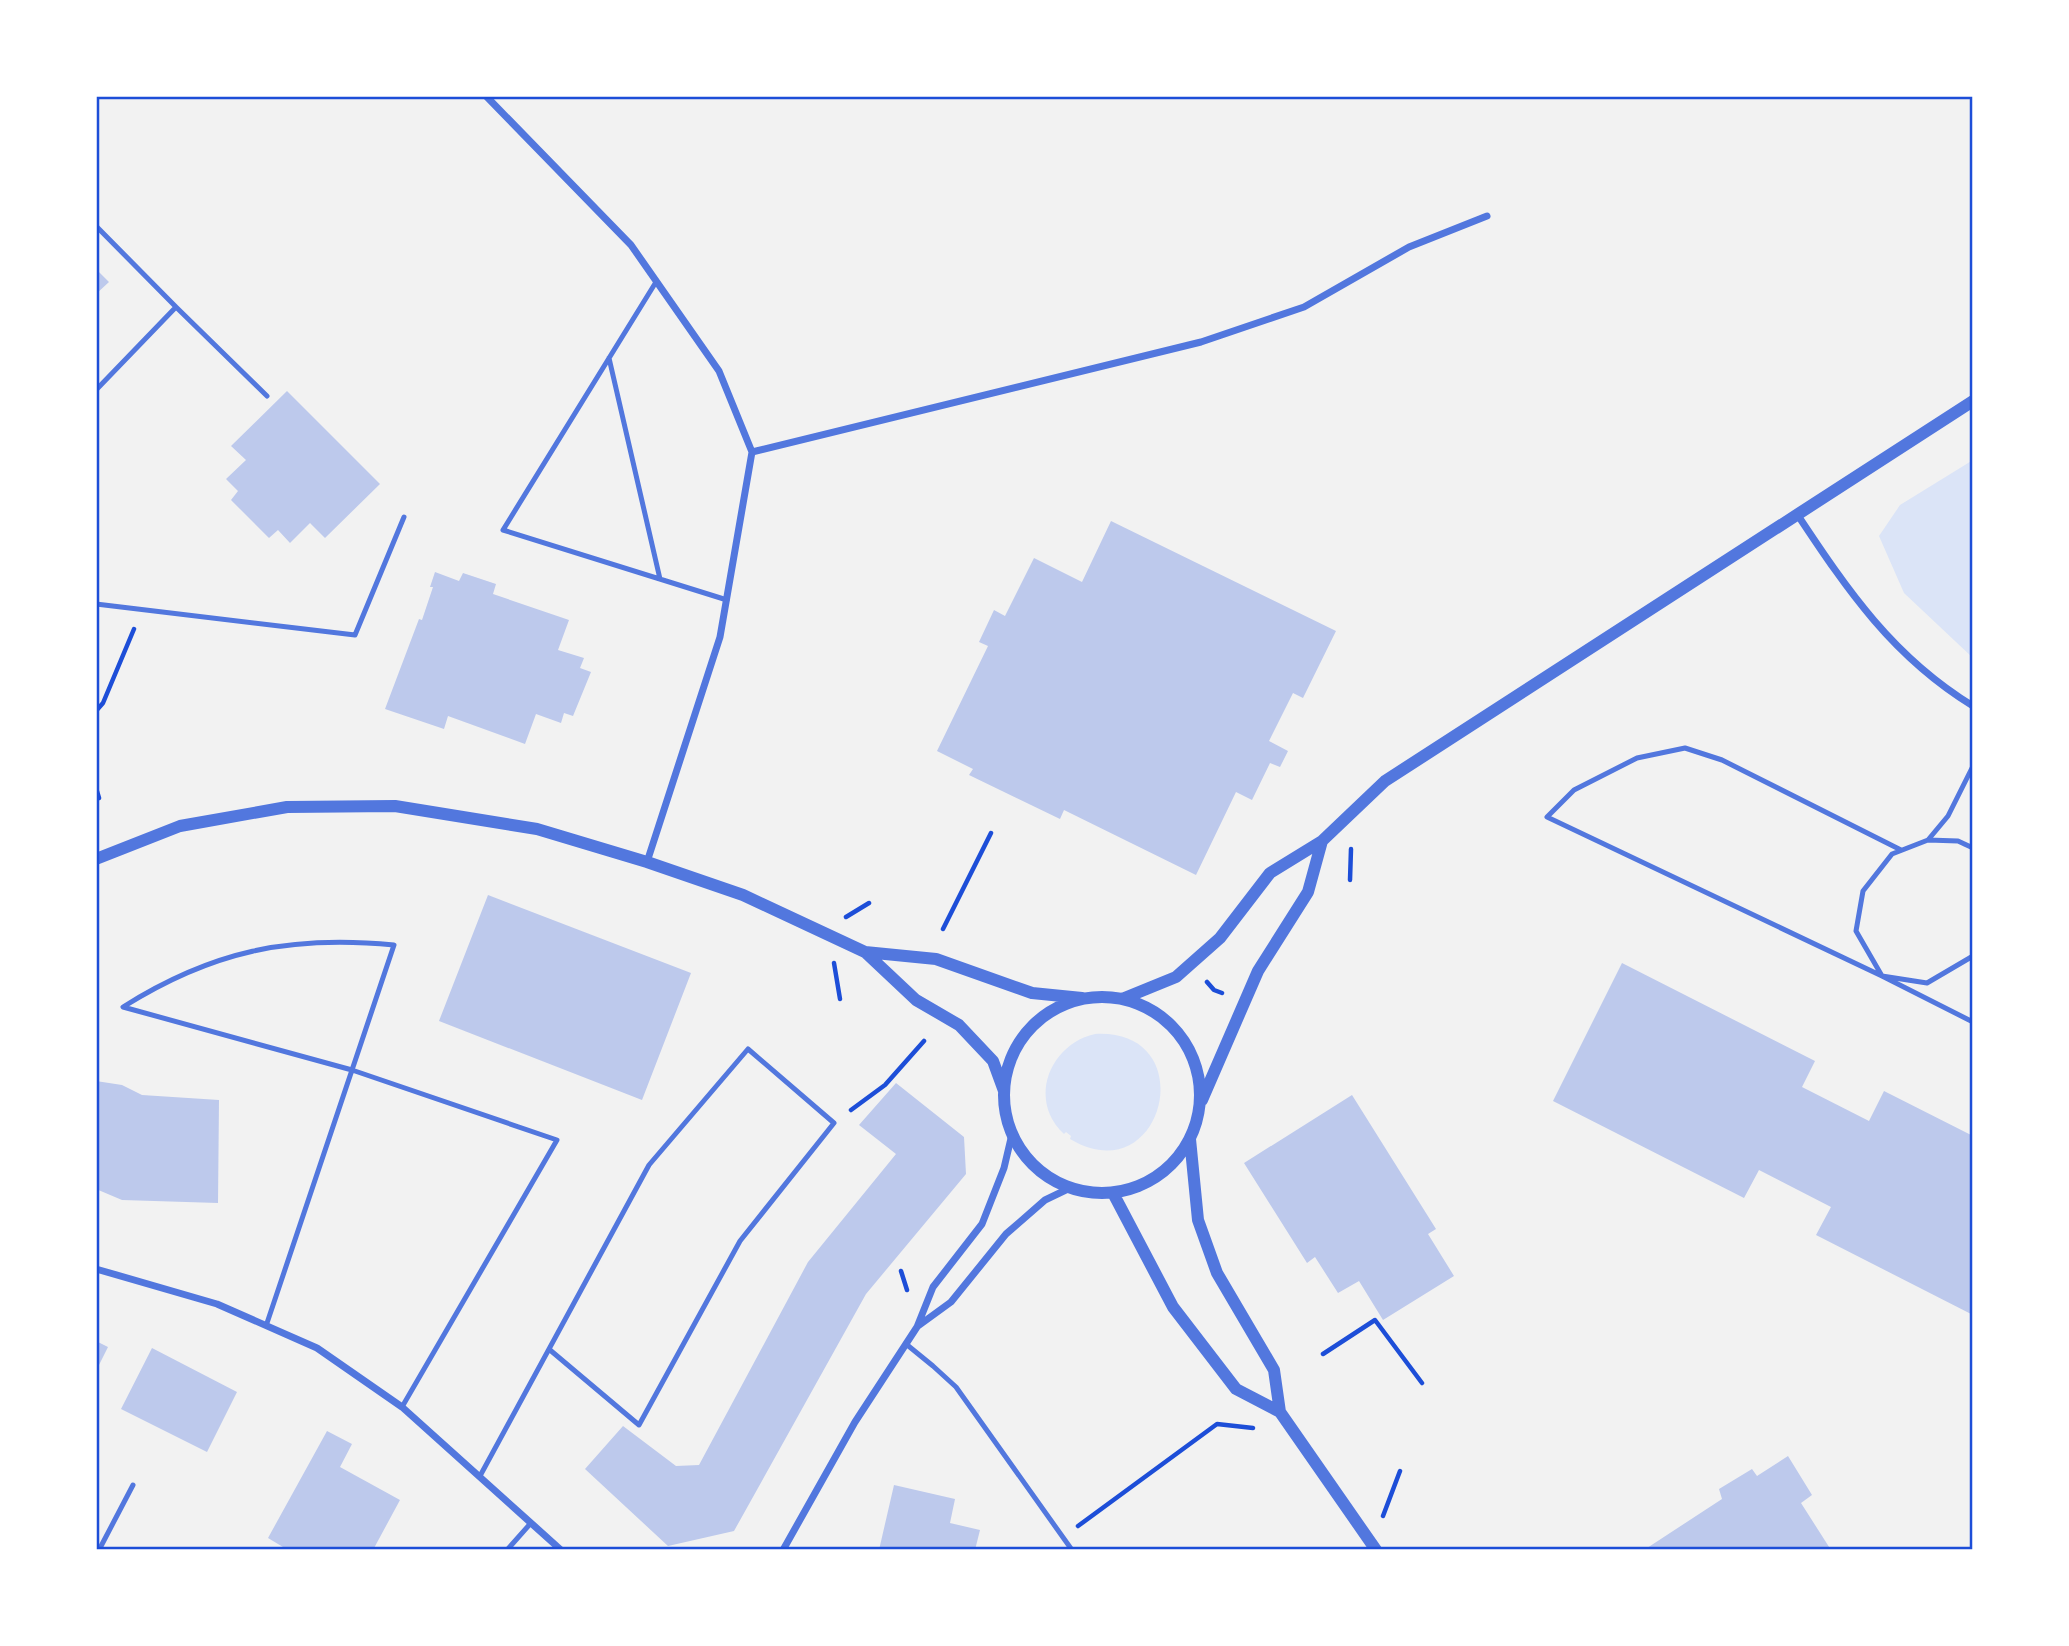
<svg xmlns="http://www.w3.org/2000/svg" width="2069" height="1646" viewBox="0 0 2069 1646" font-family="'DejaVu Sans',sans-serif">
	<rect width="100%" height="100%" fill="#f2f2f2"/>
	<path fill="#dbe4f7" d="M1973 460V658L1904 593 1879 536 1900 505Z
		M1095 1034C1204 1028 1164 1195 1070 1139L1071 1136 1066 1132 1064 1134C1027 1100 1050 1044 1095 1034Z"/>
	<path fill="#bdc9ec" d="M96 269 109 282 96 294Z
		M287 391 380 484 325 538 310 523 290 543 278 530 269 538 231 500 238 491 226 479 246 460 231 446Z
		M1111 521 1336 631 1303 698 1293 693 1269 741 1288 751 1280 767 1270 763 1252 800 1236 792 1196 875 1064 810 1060 819 969 775 973 769 937 751 988 646 979 642 994 610 1005 616 1034 558 1082 582Z
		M435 572 459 581 463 573 496 584 493 594 569 620 558 650 584 658 580 668 591 672 573 716 564 713 561 723 536 714 525 744 448 716 444 729 385 709 419 619 422 620 433 587H430Z
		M488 895 691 973 642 1100 439 1021Z
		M1622 963 1815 1061 1802 1087 1869 1121 1884 1091 1973 1136V1315L1816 1235 1831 1207 1759 1170 1744 1198 1553 1101Z
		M96 1081 122 1085 142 1095 219 1100 218 1203 122 1200 96 1189Z
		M896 1083 964 1137 966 1174 866 1294 734 1531 668 1546 585 1469 623 1426 676 1466 699 1465 808 1262 896 1154 859 1125Z
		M1352 1095 1436 1229 1428 1234 1454 1276 1383 1320 1359 1281 1338 1293 1315 1257 1307 1263 1244 1163Z
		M96 1341 108 1347 96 1371Z
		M152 1348 237 1392 207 1452 121 1409Z
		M327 1431 352 1444 340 1467 400 1500 373 1550H288L268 1538Z
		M1788 1456 1812 1495 1801 1503 1831 1550H1644L1722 1499 1719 1489 1752 1469 1757 1476Z
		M894 1485 955 1499 950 1523 980 1530 975 1550H879Z"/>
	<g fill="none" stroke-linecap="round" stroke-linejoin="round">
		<path stroke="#1d4ed8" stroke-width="4.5" d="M96 711 103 703 134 629
			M96 788 99 798
			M1350 880 1351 849
			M846 917 869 903
			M943 929 991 833
			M834 963 840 999
			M1207 982 1214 990 1222 993
			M851 1110 885 1085 924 1041
			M901 1271 907 1290
			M1323 1354 1375 1320 1422 1383
			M1383 1516 1400 1471
			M1078 1526 1217 1424 1253 1428"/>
		<path stroke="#5277de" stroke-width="5" d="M96 226 176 307 96 390
			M656 282 503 530 727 600
			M176 307 267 396
			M609 358 660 579
			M96 604 355 635 404 517
			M1928 840 1948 816 1973 766
			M1973 848 1958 841 1928 840 1892 854 1863 891 1856 931 1882 976 1927 983 1973 956
			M1901 850 1722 760 1685 748 1637 758 1574 790 1547 817 1882 976 1973 1022
			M266 1326 394 945C289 935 212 951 123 1007L352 1070 557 1140 402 1407
			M906 1344 933 1366 956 1387 1072 1550
			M480 1476 649 1165 748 1049 834 1123 740 1241 639 1425 550 1350
			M99 1550 133 1485
			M507 1550 530 1524"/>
		<path stroke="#5277de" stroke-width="7" d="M486 96 631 245 719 371 752 452 720 637 647 862
			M752 452 1201 342 1304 307 1409 247 1487 216
			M1797 514C1848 591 1893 657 1973 706
			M96 1269 217 1304 317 1348 402 1407 561 1550
			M918 1326 951 1302 1006 1234 1045 1200 1070 1188
			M783 1550 855 1422 917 1327 933 1287 982 1224 1004 1168 1012 1134"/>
		<path stroke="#5277de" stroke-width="12" d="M96 859 180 826 287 807 395 806 537 829 647 862 743 895 865 952 916 1000 959 1025 993 1061 1004 1091
			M865 952 936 959 1032 993 1082 998
			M1004 1095a98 98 0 1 1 196 0a98 98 0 1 1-196 0Z
			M1122 999 1176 977 1220 938 1270 873 1322 841 1385 781 1973 401
			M1202 1100 1258 971 1308 892 1322 841
			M1190 1139 1198 1220 1217 1273 1274 1370 1280 1412 1376 1550
			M1113 1193 1173 1307 1236 1389 1280 1412"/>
	</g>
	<rect width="2069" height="1646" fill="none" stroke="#ffffff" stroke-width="196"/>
	<rect x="98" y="98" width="1873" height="1450" fill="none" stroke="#1d4ed8" stroke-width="2.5"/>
</svg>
